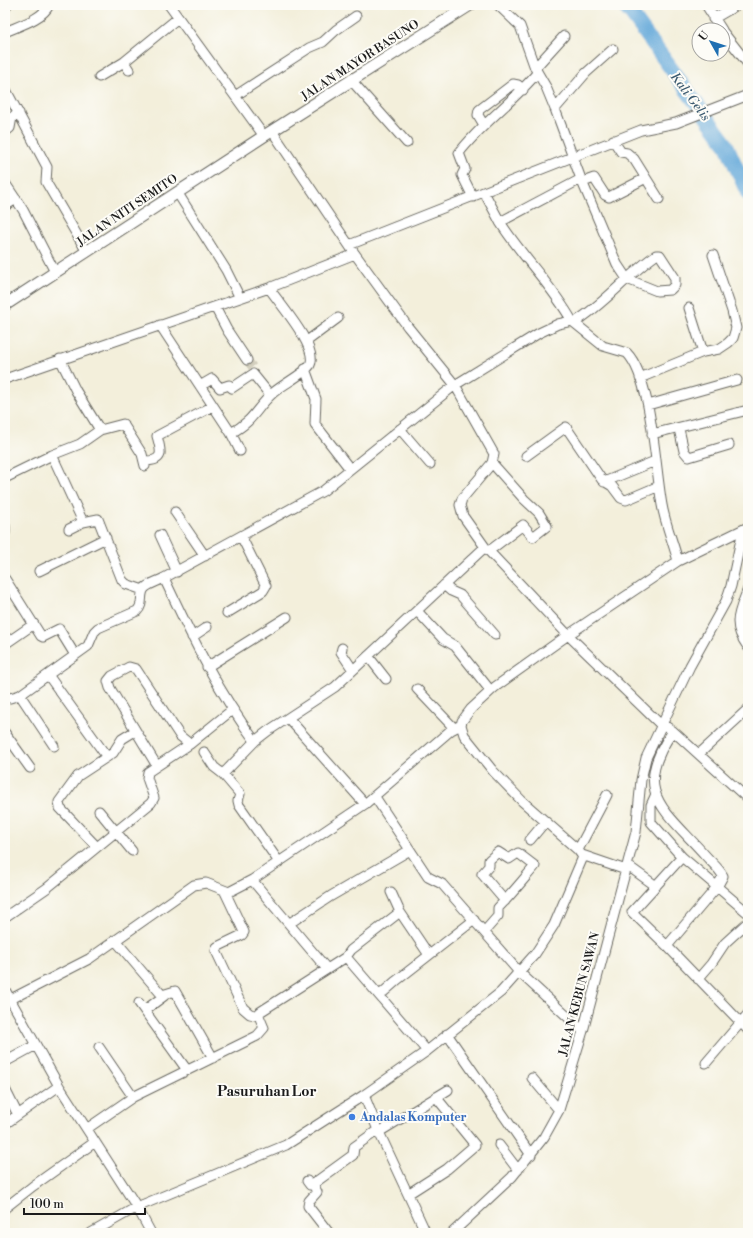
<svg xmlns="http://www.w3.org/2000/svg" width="753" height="1238" viewBox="0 0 753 1238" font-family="'Libre Bodoni',serif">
	<rect width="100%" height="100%" fill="#fdfcf7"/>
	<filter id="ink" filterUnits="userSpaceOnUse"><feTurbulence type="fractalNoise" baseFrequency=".025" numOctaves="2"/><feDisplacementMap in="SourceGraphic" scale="8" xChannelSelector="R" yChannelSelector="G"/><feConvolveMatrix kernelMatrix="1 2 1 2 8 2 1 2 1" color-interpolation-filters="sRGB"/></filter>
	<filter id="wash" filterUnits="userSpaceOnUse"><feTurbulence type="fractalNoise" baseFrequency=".012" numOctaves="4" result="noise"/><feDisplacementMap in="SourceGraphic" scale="16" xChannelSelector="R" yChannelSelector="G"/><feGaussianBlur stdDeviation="0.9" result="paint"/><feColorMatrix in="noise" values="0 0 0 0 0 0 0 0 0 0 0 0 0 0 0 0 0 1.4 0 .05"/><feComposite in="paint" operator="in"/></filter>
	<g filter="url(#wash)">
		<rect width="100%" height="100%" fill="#f3efdb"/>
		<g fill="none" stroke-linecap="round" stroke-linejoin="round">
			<path stroke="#64a8d9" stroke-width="15" d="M623 5 632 15 726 144 748 194"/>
		</g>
	</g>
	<g filter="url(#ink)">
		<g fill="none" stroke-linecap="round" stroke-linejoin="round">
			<path stroke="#d3cfbe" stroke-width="9" stroke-dasharray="9 4.5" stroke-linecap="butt" d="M247 360 254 369"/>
			<g stroke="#67665f" stroke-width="11">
				<path id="minor" d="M169 5 264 136
					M498 5 520 26 535 68 546 87 555 109 581 179 617 264 627 279 657 291 670 290 675 285V278L660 255H656C627 275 605 304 575 322
					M706 5 722 30
					M5 6 7 5
					M713 19 737 5
					M5 32C18 26 43 19 49 5
					M723 32 748 64
					M124 62 129 70
					M535 68 564 36
					M99 77 124 62 178 18
					M351 80 407 143
					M5 88 47 167 46 182 87 252
					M235 96 309 48 323 42 336 30 356 16
					M555 109 586 73 613 49
					M484 125 478 115 479 110 513 84 518 85 523 90
					M272 131 355 254 408 327 455 385 494 454 492 463 462 499 460 505 463 516 485 547 568 635 661 725H664L673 731 748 799
					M5 132 10 128 12 117 19 113
					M613 140 621 152 627 153 634 159 659 199
					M583 182 594 178 605 195 609 197 646 178
					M5 183 23 210 55 272
					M177 192 226 270 240 298
					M484 192 500 222 581 179
					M473 197 462 175 465 169 459 153C482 123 513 102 537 73
					M5 206 16 199
					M500 222C522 257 552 285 572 321
					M349 245 641 130 676 123 748 95
					M215 307 227 330 247 360
					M689 308 703 352
					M160 325 231 433 240 451
					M307 341 338 318
					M305 369 316 399 315 424 350 469
					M640 378 703 352 719 349 728 343 733 338 736 328 732 311 713 255
					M5 379 269 288 355 254
					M200 386 212 379 220 388 229 385 232 388 253 374 270 395
					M648 405 737 380
					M400 429 430 464
					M679 429 684 451 689 457 729 445
					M100 430 123 424 142 454 145 466
					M231 433C255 420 255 409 273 393 283 384 303 375 310 365 319 348 279 303 269 288
					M652 434 748 410
					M52 455 80 444 100 430 76 391 60 359
					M526 456 566 427 602 480 612 486 621 498 626 500 659 486
					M145 461C165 461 161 451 157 436L213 406
					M5 478 52 455 83 522
					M604 482 655 461
					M175 512 205 556
					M5 526V533
					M69 529 83 522 98 519 122 580 126 584 143 590
					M160 535 177 572
					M485 547 335 687 268 731 255 741C217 691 191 635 164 578L323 491 455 385 539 333 558 324 572 321 603 346 627 353C652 379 655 467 662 505 665 523 673 542 678 561
					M489 551 523 525 533 537 547 526 539 513 524 499 492 463
					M39 571 106 538
					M5 579 41 636 43 637 59 629 75 655
					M444 585 451 591 460 595 495 635
					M748 589C739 613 731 624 748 647
					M417 611 443 639 455 646 490 690
					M227 613 263 591 266 586 241 536
					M192 637 207 627
					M5 644 34 624
					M342 648 341 652 353 670
					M368 656 386 679
					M207 667 287 617
					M48 675 107 757
					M417 689 454 728
					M20 695 54 746
					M5 696 10 698 20 695 88 646 94 632 98 628 137 611C145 604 138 592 146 587 151 583 159 581 164 578
					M289 719 365 804
					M5 733 30 768
					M255 741 223 774 240 794 238 801 239 805 279 862
					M204 752 214 767 223 774
					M699 754 748 709
					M157 766 110 688 108 681 112 676 129 667 136 669 180 736 190 744
					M656 794 651 805V822L682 857
					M375 797 428 877 442 884 519 972 583 1031
					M99 811 132 851
					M530 840 545 822
					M97 847 60 808 59 802 78 776 113 753 122 739 135 731
					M578 850 607 795
					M582 855 626 870
					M627 868H631L656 886
					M252 880 327 969
					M225 892 244 932 242 935 217 947 216 951 243 1008 250 1014 259 1016
					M391 892 400 912
					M748 913 682 857 632 912 667 946 748 1030
					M5 917 47 888 151 803 154 798 147 778 148 772 190 744 232 710
					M290 923 331 896 410 850
					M484 932 498 916V908C511 895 523 880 535 866L518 853 509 859 498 852 489 860V866L482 874 505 901
					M115 940 162 995 175 991 213 1058
					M667 946 717 887 723 876C719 868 711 862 705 855 665 810 630 792 673 731
					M346 957 351 950 400 912 429 955
					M698 979 711 964 725 943 748 922
					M5 990 59 1086 137 1207 151 1233
					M380 995 396 981 474 920
					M11 999 89 959 194 885 206 883 229 892 252 880 365 804 451 730 461 725
					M139 1003 187 1070
					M145 1010 164 996
					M447 1034 531 1155
					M99 1047 133 1097
					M427 1051 501 992 535 954 554 925 583 857 578 850 522 801 493 771 464 735 461 725 462 721 471 709 495 687 568 635 678 561 748 527
					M5 1062 36 1045
					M706 1063 748 1014
					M532 1078 559 1110
					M5 1089 18 1115
					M364 1095 378 1130 426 1233
					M5 1124 59 1086
					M88 1128 133 1097 257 1036 264 1028 259 1016 260 1012 346 957 427 1051 364 1095 286 1145 137 1207 91 1233
					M379 1132 448 1090
					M499 1145 518 1170
					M307 1181 310 1185 313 1184 317 1192 309 1201 308 1206 329 1233
					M313 1184 353 1155 354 1147 378 1130
					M408 1194 447 1169 475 1145 436 1097
					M5 1208 33 1186 95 1142
					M452 1233 512 1177 544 1137 559 1110 583 1031 636 832 641 780 646 758 690 666 726 601 731 586 743 530"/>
			</g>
			<g stroke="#67665f" stroke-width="13">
				<path id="major" d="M5 305 264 136 470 5"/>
			</g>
			<use href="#minor" stroke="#fff" stroke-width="9"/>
			<use href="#major" stroke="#fff" stroke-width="11"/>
		</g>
	</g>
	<circle fill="#3f7fe0" stroke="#fdfcf7" stroke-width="1.5" cx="352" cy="1117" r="4"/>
	<g text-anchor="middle" stroke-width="4" stroke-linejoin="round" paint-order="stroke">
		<g font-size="12" fill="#1c1c1c" stroke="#fdfcf7">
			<text transform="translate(360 60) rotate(-33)" y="4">JALAN MAYOR BASUNO</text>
			<text transform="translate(127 210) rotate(-34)" y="4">JALAN NITI SEMITO</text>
			<text transform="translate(579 994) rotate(-75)" y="4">JALAN KEBUN SAWAN</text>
		</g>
		<g font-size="12" font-weight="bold" fill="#366cbe" stroke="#fdfcf7" text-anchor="start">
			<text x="360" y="1121">Andalas Komputer</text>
		</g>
		<g font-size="13" font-style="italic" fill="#3c5b71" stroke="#fdfcf7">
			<text transform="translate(691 96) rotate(53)" y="5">Kali Gelis</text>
		</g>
		<g font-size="14" font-weight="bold" fill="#1c1c1c" stroke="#fdfcf7">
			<text x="267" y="1096">Pasuruhan Lor</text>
		</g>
	</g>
	<rect width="753" height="1238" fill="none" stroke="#fdfcf7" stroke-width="20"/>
	<g transform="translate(711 42) rotate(309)"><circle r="19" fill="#fdfcf7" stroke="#a3a29f"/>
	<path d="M0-3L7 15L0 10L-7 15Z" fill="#1f6fb2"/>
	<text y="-6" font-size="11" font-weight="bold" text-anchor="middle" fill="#1c1c1c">U</text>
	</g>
	<path d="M24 1208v6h121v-6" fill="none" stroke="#1c1c1c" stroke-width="2"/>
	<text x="30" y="1208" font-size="12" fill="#1c1c1c" stroke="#fdfcf7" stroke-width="3" paint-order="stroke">100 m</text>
</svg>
